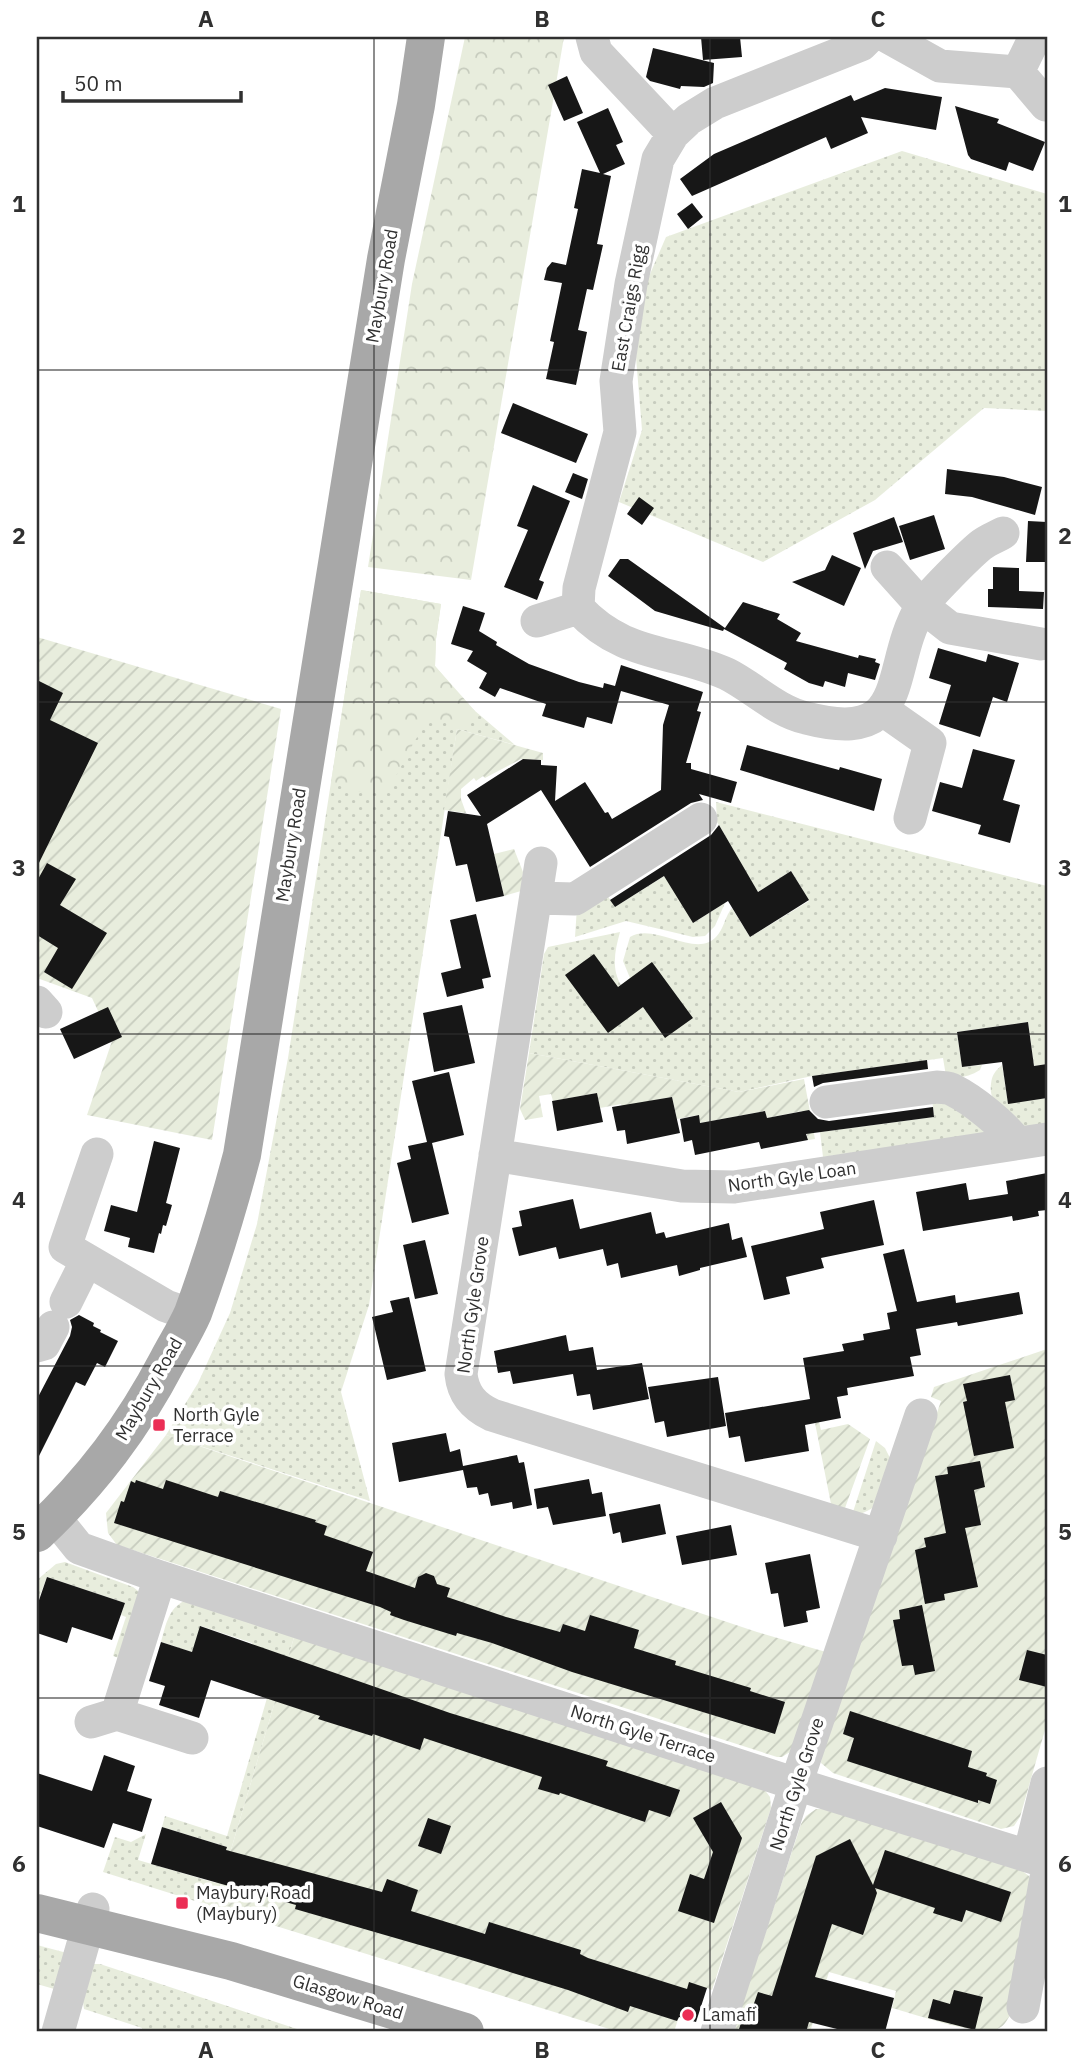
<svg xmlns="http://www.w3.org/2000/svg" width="1084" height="2069" viewBox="0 0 1084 2069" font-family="'IBM Plex Sans',sans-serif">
	<defs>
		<pattern id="grass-dots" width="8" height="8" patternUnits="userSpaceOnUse" patternTransform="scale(1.75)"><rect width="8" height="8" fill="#e8eddd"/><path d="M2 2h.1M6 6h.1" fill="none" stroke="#c7ccbe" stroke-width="1.8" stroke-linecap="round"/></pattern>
		<pattern id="forest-crowns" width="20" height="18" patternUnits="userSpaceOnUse" patternTransform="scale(1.75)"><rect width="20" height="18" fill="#e8eddd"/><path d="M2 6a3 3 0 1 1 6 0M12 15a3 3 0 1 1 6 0" fill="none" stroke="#c7ccbe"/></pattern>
		<pattern id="garden-furrows" width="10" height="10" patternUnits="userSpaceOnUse" patternTransform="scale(1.75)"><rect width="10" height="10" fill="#e8eddd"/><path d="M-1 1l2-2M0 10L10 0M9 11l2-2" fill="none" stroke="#c7ccbe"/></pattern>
	</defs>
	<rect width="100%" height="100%" fill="#fff"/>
	<path fill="url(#grass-dots)" d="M902 151 1047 194V411L984 408 875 500 763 562 619 502 642 430 636 357 647 281 666 237Z
		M361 590 441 604 436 639 435 666 468 705 515 745 457 729 369 1305 341 1392 370 1501 166 1435 198 1383 230 1313 257 1224 288 1058Z
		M716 802 1047 886V1064L1034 1066 1028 1022 957 1032 962 1067 982 1065 980 1070C969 1077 958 1079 946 1076L943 1058 812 1076 739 1092 529 1053 544 954 548 947 620 932C615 950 611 968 621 985L630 978 623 961 630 937C655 922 696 959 716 937 724 929 725 916 732 908L750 937 809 901 791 871 758 892 735 855 693 923 725 903 715 926 705 936 693 937 626 921 575 937 577 907 605 892 615 907 726 837 717 822Z
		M1002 1065 1008 1103 1047 1098V1125L1025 1127C1009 1115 988 1106 991 1084 992 1075 995 1071 1002 1065Z
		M945 1097 995 1132 823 1157 820 1132 934 1117 932 1098Z
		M876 1441 885 1448 891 1460C883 1488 886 1511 852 1515Z
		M65 1562 133 1587 142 1594 119 1658 113 1656 126 1617 121 1615 125 1603 47 1577 39 1598 37 1597V1580L56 1564Z
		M186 1600 295 1634 214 1907 103 1872 115 1837 131 1842 146 1834 138 1860 216 1883 227 1847 162 1827 165 1816 227 1836 267 1698 252 1643 201 1626 192 1652 161 1642C166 1625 168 1608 186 1600Z
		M37 1945 67 1953 61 1991 37 1984Z
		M94 1964H100L306 2032H142V2028L84 2009 83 2002Z"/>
	<path fill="url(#forest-crowns)" d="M465 37H564L471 580 368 567 412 284Z
		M361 590 441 604 436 639 435 666 475 711 469 724 457 729 442 721 427 722C411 744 401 769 387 792L364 793 331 782Z"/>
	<path fill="url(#garden-furrows)" d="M37 637 281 709 212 1140 87 1115 112 1041 92 998 37 978Z
		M457 729 543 753V760L521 759 485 778 483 776 476 781 474 778 461 789V799L466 813 444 810Z
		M514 849 523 872 521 891 504 896 494 854Z
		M529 1053 739 1092 804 1079 815 1139 808 1140 802 1111 767 1118 765 1111 700 1123 698 1115 677 1119 672 1097 655 1100 624 1113 621 1104 600 1108 597 1093 553 1101 551 1094 539 1096 543 1117 525 1120 520 1109Z
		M1047 1349V1723L1020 1817 1014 1826 1001 1829 833 1773 821 1763 822 1753 941 1401 931 1397 934 1387Z
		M819 1422 821 1430 848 1424 870 1439 845 1508 831 1504 815 1423Z
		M166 1435 757 1632 826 1652 793 1750 782 1757H777L117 1545 108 1533 106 1513Z
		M295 1634 764 1789 770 1797 771 1808 712 1990 707 1988 679 2016 674 2032H619L214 1907Z
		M816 1809H823L1021 1870 1029 1876 1036 1890 1009 2017C1006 2022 1003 2027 997 2029 975 2036 915 2014 892 2008L896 1991 829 1972 810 2032H733L801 1824 806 1816Z"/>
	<path fill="#171717" d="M701 37H740L742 57 703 60Z
		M653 48 714 63 713 83 704 87 681 86 680 89 650 81 646 77Z
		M567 76 583 113 564 121 548 85Z
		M885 88 942 97 936 130 861 117 868 133 831 149 826 137 692 196 680 179 714 154 851 95 854 101Z
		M955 106 999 119 997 123 1045 142 1033 171 1009 162 1006 171 971 159 968 155Z
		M608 108 623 142 616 145 625 164 603 174 611 176 597 244 603 245 593 290 587 289 578 330 587 332 576 385 546 379 554 342 550 341 562 283 544 280 547 268 552 262 566 265 578 209 574 208 582 169 600 173 577 122Z
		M692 203 703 217 688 229 677 214Z
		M513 403 588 434 576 463 501 433Z
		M947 469 1004 477 1042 487 1035 515 972 497 945 494Z
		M573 473 588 479 582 499 565 492Z
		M533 485 570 501 539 580 544 582 537 600 504 587 528 530 517 526Z
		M639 497 654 508 642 525 627 514Z
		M934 515 945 549 910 560 899 526Z
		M894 517 903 542 873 551 865 569 853 533Z
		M1028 521 1047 522V562H1026Z
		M832 555 861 568 844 606 792 582 825 570Z
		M620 559H628L725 628 743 602 780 614 777 619 801 633 796 641 858 658 859 655 876 659 875 662 880 664 875 680 848 673 845 687 825 681 823 687 809 683 784 669 787 663 724 629 723 631 655 611 608 576Z
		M993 567 1019 568V591L1044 592 1043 609 988 607V589H993Z
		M463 606 485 613 479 631 497 642 496 645 529 664 579 682 603 688 604 683 615 686 621 665 703 692 697 711 701 712 686 763H691V769L737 782 731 803 699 794 703 800 691 803 590 867 541 790 487 824 504 896 476 902 467 864 456 866 449 837 444 836 448 811 481 816 467 795 523 759 541 760V765L557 766 555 801 585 782 605 813 608 812 612 819 661 790 663 725 669 705 621 691 612 724 587 717 584 728 542 716 546 704 500 688 495 697 479 688 487 673 467 661 473 651 451 644Z
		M938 648 986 662 988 654 1019 663 1007 702 993 697 980 737 939 724 951 685 929 678Z
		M37 680 63 693 50 720 98 743 37 867Z
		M747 745 839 770 840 767 882 779 874 811 740 770Z
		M973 749 1015 760 1003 800 1020 805 1010 843 978 834 981 825 932 811 940 782 962 788Z
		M719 825 758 892 791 871 809 900 750 937 728 901 693 923 664 876 615 907 610 900 711 835Z
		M47 863 76 879 60 905 107 933 72 989 44 972 58 948 37 935V881Z
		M476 914 491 977 482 979 484 988 447 997 441 973 461 968 450 920Z
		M594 954 618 987 652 962 693 1018 665 1038 643 1007 608 1033 565 975Z
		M462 1005 475 1063 434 1072 423 1013Z
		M108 1007 122 1037 74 1059 60 1029Z
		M1028 1022 1034 1066 1047 1064V1098L1008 1104 1002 1062 962 1067 957 1032Z
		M927 1060 928 1069 823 1083 814 1087 812 1076Z
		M449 1072 464 1135 432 1143 449 1214 412 1223 397 1163 411 1159 408 1146 427 1142 412 1081Z
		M597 1093 603 1122 557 1131 552 1101Z
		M672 1097 680 1133 627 1144 625 1130 617 1131 612 1107Z
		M933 1107 934 1117 806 1134 808 1140 761 1149 759 1142 695 1155 692 1140 684 1142 680 1119 699 1115 700 1123 765 1111 767 1118 809 1110 818 1119 829 1121Z
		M154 1141 180 1148 166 1203 172 1205 166 1226 163 1225 161 1234 159 1233 154 1253 128 1247 130 1238 104 1231 111 1205 137 1212Z
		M1047 1173V1210L1038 1211 1039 1216 1013 1221 1012 1216 1001 1218 923 1231 916 1192 966 1183 969 1200 1008 1194 1006 1181Z
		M573 1199 580 1229 651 1212 656 1234 664 1232 666 1238 729 1223 732 1240 742 1237 747 1257 700 1268V1270L679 1276 677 1265 621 1278 618 1263 607 1266 603 1249 559 1259 556 1247 519 1256 512 1228 522 1226 519 1211Z
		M874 1200 884 1245 821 1258 824 1268 786 1277 790 1294 764 1300 751 1246 824 1229 820 1212Z
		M425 1240 438 1294 415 1299 403 1245Z
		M904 1249 917 1302 955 1295 956 1303 1019 1292 1023 1314 958 1326 957 1322 916 1329 921 1355 910 1357 914 1376 847 1388 848 1395 837 1397 841 1418 805 1425 809 1451 745 1462 740 1436 729 1438 725 1413 810 1399 803 1358 844 1351 842 1344 864 1340 863 1334 890 1329 887 1313 897 1311 883 1254Z
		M409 1297 426 1371 387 1380 372 1317 393 1312 390 1301Z
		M79 1315 94 1323 93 1326 101 1330 100 1332 118 1341 105 1367 97 1363 85 1386 76 1382 37 1460V1399L70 1336 72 1327 70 1320Z
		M566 1335 569 1351 593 1347 597 1370 642 1363 649 1399 593 1410 590 1394 577 1396 573 1374 513 1384 510 1371 498 1373 494 1351Z
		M1010 1375 1015 1400 1005 1402 1014 1448 974 1456 963 1402 967 1401 963 1384Z
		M718 1377 726 1426 667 1437 664 1421 655 1423 648 1387Z
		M446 1433 450 1452 460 1449 463 1466 517 1455 519 1463 524 1462 532 1505 513 1509 512 1502 491 1506 488 1493 479 1495 477 1487 467 1488 463 1470 399 1482 392 1443Z
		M980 1461 985 1487 974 1490 981 1525 965 1528 978 1587 944 1594 945 1600 925 1604 915 1550 926 1547 924 1538 946 1533 935 1476 948 1474 947 1467Z
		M589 1479 592 1494 602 1492 606 1516 553 1525 548 1507 537 1509 534 1489Z
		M136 1480 163 1489 166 1480 218 1497 220 1491 316 1520 315 1522 327 1526 324 1535 373 1552 366 1571 415 1588 418 1577 426 1573 434 1576 437 1584 450 1588 447 1597 506 1617 560 1632 563 1624 585 1631 590 1615 639 1630 634 1648 676 1661 675 1665 751 1688 750 1691 785 1702 775 1734 572 1672 492 1643 457 1633 456 1636 404 1620 390 1615 391 1612 380 1607 114 1523 121 1501 124 1502 131 1481 135 1483Z
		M660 1504 666 1534 622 1543 620 1532 613 1534 609 1514Z
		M731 1525 737 1555 682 1565 676 1536Z
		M810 1554 820 1608 806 1611 808 1622 784 1627 778 1593 771 1594 765 1563Z
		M47 1577 125 1603 112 1640 72 1627 67 1643 37 1633V1606Z
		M922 1605 935 1671 915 1675 913 1665 902 1666 893 1620 900 1619 899 1610Z
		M200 1626 450 1713 608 1761 606 1766 680 1790 670 1817 649 1810 645 1822 560 1793 559 1795 538 1789 542 1777 424 1738 420 1750 373 1734 372 1736 318 1719 320 1716 211 1680 199 1718 159 1705 165 1686 149 1681 161 1642 192 1652Z
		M1027 1650 1047 1655V1687L1019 1680Z
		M850 1711 972 1751 968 1767 987 1773 986 1776 997 1780 990 1804 978 1800V1803L847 1761 854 1738 843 1734Z
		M104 1755 135 1766 127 1791 152 1799 142 1832 113 1823 104 1848 37 1826V1773L92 1791Z
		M721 1802 742 1838 714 1923 678 1911 690 1874 704 1879 713 1852 693 1818Z
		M428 1818 451 1826 441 1854 418 1846Z
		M162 1827 227 1847 226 1850 382 1892 387 1879 418 1890 411 1911 485 1934 489 1922 581 1950 580 1954 588 1958 687 1989 689 1982 707 1988 696 2022 679 2017 677 2021 630 2006 628 2012 568 1990 468 1959 295 1909 296 1905 151 1864Z
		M850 1839 873 1885 885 1850 1011 1892 1001 1922 966 1910 962 1922 933 1913 935 1908 875 1888 877 1893 863 1935 832 1924 815 1977 894 1998 885 2032H849L809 2022 806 2032H738L745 2011 751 2012 758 1992 772 1996 816 1856Z
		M954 1990 983 1997 975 2030 928 2018 933 1999 950 2004Z"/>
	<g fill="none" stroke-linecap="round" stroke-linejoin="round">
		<path stroke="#cdcdcd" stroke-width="33" d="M592 37 596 52 673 134
			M869 37 861 45 715 103 689 119 673 134 658 159 631 284 616 381 620 432 579 588 578 608C624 658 672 649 727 674 753 687 776 711 806 718 914 746 884 669 921 607 930 594 967 557 980 546 987 540 996 537 1003 533
			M888 37 940 66 1018 72 1035 37
			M1018 72 1046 105
			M887 567 922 606 950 628 1041 644
			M537 621 578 608
			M883 710 930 743 910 818
			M541 863 461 1374C463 1394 473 1406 492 1415L881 1536
			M536 898 575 899 701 819
			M37 1002 46 1012
			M826 1102 937 1087C942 1088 948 1087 953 1090 973 1100 1004 1125 1017 1143
			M97 1154 65 1247 166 1306 192 1315
			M495 1155 682 1186 734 1187 1047 1139
			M66 1302 87 1260
			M37 1346 44 1344 53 1327
			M54 1517 79 1548 160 1577 796 1784 1047 1862
			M117 1714 160 1577
			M91 1722 117 1714 192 1738
			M1029 1856 1047 1783
			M1023 2007 1047 1872
			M58 2032 93 1909
			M717 2032 796 1784 921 1415"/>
		<path stroke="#a8a8a8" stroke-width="38" d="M37 1533C92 1481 133 1427 168 1360 176 1345 186 1329 193 1313 212 1261 228 1208 242 1155L386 259 416 105 426 37
			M37 1913 231 1961 465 2032"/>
	</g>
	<path fill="none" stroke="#303030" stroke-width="2" stroke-opacity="0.55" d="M374 37V2032M710 37V2032M37 370H1047M37 702H1047M37 1034H1047M37 1366H1047M37 1698H1047"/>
	<g fill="#eb2e55" stroke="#fff" stroke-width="2.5">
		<rect x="152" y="1418" width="14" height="14" rx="3.5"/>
		<rect x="175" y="1896" width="14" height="14" rx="3.5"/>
		<circle cx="688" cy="2015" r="7"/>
	</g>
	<g text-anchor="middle" stroke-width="7" stroke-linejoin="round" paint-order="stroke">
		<g font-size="18" fill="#303030" stroke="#fff">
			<text transform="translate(382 286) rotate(-80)" y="6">Maybury Road</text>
			<text transform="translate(629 308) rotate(-80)" y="6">East Craigs Rigg</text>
			<text transform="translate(291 845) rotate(-81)" y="6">Maybury Road</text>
			<text transform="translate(792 1177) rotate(-8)" y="6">North Gyle Loan</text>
			<text transform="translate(473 1305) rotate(-82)" y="6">North Gyle Grove</text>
			<text transform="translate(149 1389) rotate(-60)" y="6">Maybury Road</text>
			<text transform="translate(643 1734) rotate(18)" y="6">North Gyle Terrace</text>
			<text transform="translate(797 1784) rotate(-72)" y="6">North Gyle Grove</text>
			<text transform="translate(348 1997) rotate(17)" y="6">Glasgow Road</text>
		</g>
		<g font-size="18" fill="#303030" stroke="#fff" text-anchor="start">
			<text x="173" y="1421">North Gyle<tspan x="173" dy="21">Terrace</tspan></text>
			<text x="196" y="1899">Maybury Road<tspan x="196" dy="21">(Maybury)</tspan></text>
			<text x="702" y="2021">Lamafi</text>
		</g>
	</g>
	<rect width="1084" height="2069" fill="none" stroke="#ffffff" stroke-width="77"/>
	<path d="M63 91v10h178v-10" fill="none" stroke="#303030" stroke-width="3.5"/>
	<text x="74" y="91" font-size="21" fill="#303030" stroke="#ffffff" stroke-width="5" paint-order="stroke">50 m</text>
	<rect x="38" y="38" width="1008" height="1992" fill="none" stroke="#303030" stroke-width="2.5"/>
	<g font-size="23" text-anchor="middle" font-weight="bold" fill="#303030">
		<text x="206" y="27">A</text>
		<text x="542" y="27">B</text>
		<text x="878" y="27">C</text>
		<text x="19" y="212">1</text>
		<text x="1065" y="212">1</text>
		<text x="19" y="544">2</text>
		<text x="1065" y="544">2</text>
		<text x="19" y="876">3</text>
		<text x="1065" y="876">3</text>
		<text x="19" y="1208">4</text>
		<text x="1065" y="1208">4</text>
		<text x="19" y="1540">5</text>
		<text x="1065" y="1540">5</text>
		<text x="19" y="1872">6</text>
		<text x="1065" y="1872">6</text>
		<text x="206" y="2058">A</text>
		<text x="542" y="2058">B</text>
		<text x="878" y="2058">C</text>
	</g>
</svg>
